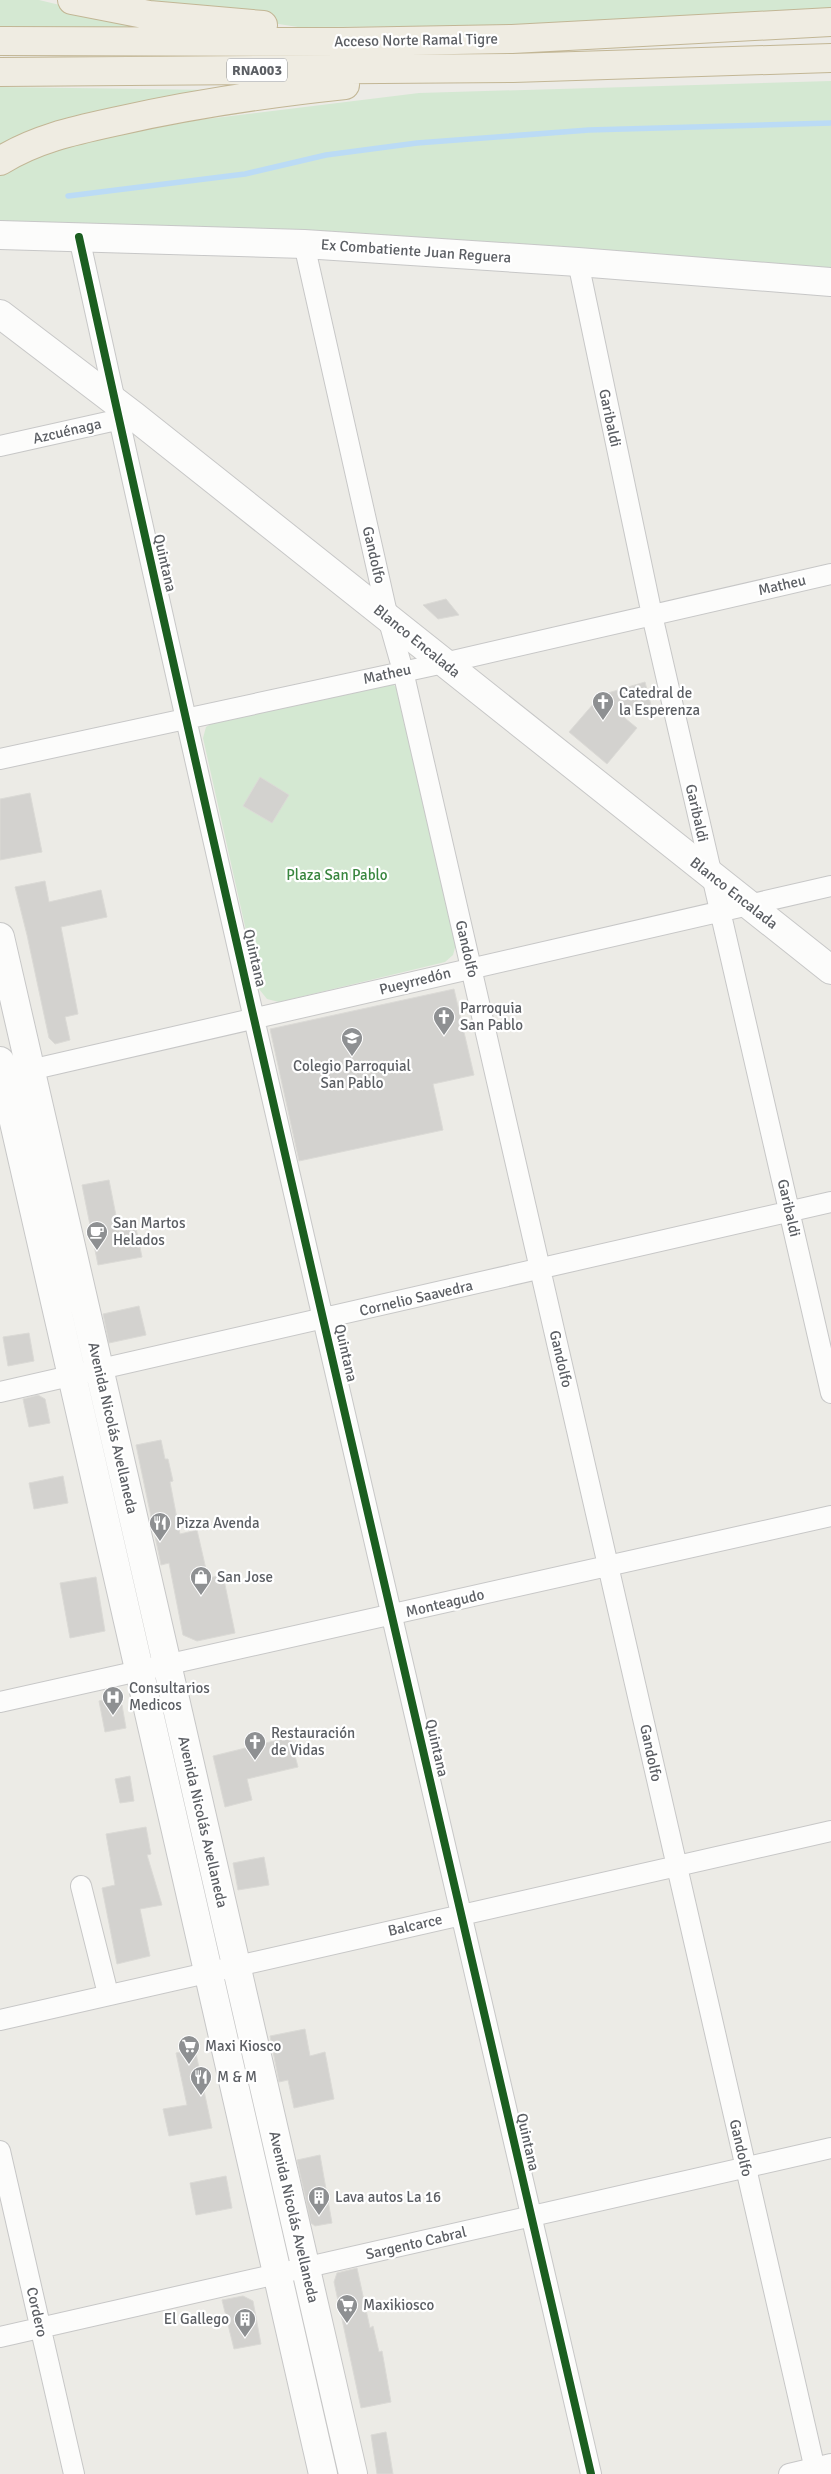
<svg xmlns="http://www.w3.org/2000/svg" width="831" height="2474" viewBox="0 0 831 2474" font-family="Signika,sans-serif">
	<rect width="100%" height="100%" fill="#ecebe6"/>
	<path fill="#d4e8d2" d="M0 0H39L156 28H0Z
		M121 0H831V14L785 25 298 27Z
		M831 81V275L0 227V174L13 166 108 131 419 93Z
		M0 87 217 90 0 152Z
		M387 683 394 685 400 691 456 944 453 955 445 962 279 1002 267 999 259 989 203 738 206 727 214 722Z"/>
	<g fill="none" stroke-linecap="round" stroke-linejoin="round">
		<path stroke="#bbdbf5" stroke-width="5.5" d="M68 196 245 174 326 155 417 143 589 130 831 123"/>
	</g>
	<path fill="#d3d2cf" stroke="#dbdad6" d="M446 599 459 615 438 619 423 605Z
		M645 682 651 705 620 714 637 728 607 764 569 732 601 695Z
		M260 777 289 795 272 823 243 806Z
		M30 793 42 852 0 860V799Z
		M45 881 49 902 101 890 107 917 61 927 78 1014 65 1017 70 1040 55 1044 49 1038 27 935 15 887Z
		M454 989 474 1075 433 1084 443 1130 299 1161 270 1029Z
		M109 1180 119 1231 136 1228 142 1257 98 1265 82 1185Z
		M139 1306 146 1335 109 1343 103 1314Z
		M29 1333 34 1361 8 1366 3 1337Z
		M38 1395 45 1399 50 1423 29 1427 23 1399Z
		M161 1440 165 1459H168L173 1481 170 1482 180 1534 197 1530 208 1578 223 1575 235 1633 197 1641 183 1635 169 1563 161 1565 136 1445Z
		M63 1476 68 1503 34 1509 29 1483Z
		M96 1577 105 1631 70 1638 60 1583Z
		M114 1697 122 1705 126 1728 105 1732 99 1701Z
		M290 1737 298 1767 247 1779 252 1800 225 1807 213 1756Z
		M130 1776 134 1801 120 1803 115 1779Z
		M146 1827 151 1854 147 1855 162 1905 140 1909 150 1956 117 1964 102 1888 115 1885 106 1834Z
		M264 1857 269 1885 238 1890 233 1863Z
		M305 2029 310 2056 325 2052 334 2099 294 2108 288 2080 279 2082 270 2036Z
		M195 2049 212 2128 169 2136 163 2109 187 2105 176 2053Z
		M320 2155 332 2223 315 2226 311 2223 297 2160Z
		M226 2176 232 2208 196 2215 190 2183Z
		M357 2268 370 2328 373 2326 379 2352 382 2351 391 2402 361 2408 334 2282 337 2273Z
		M243 2296 253 2301 261 2344 234 2349 222 2300Z
		M386 2432 393 2474H377L371 2435Z"/>
	<g fill="none" stroke-linecap="round" stroke-linejoin="round">
		<g stroke="#c7c7c7" stroke-width="22">
			<path id="street" d="M79 237C242 984 419 1729 591 2474
				M304 244 388 618 403 671C542 1271 678 1873 816 2474
				M578 262 652 615 831 1393
				M0 446 130 417
				M0 759 444 663 831 574
				M17 1073 831 886
				M0 1392 831 1202
				M0 1702 831 1516
				M81 1886 108 1994
				M0 2020 831 1831
				M0 2151 74 2474
				M0 2337 831 2148
				M789 2474 831 2464"/>
		</g>
		<g stroke="#c7c7c7" stroke-width="30">
			<path id="secondary" d="M0 235 304 244 578 262 831 282
				M0 314 134 416 831 970
				M0 937 353 2474
				M0 1061 323 2474"/>
		</g>
		<g stroke="#c2b695" stroke-width="30">
			<path id="highway" d="M72 0 149 15 263 25
				M0 41 342 42 512 39 831 22
				M0 72 513 68 831 58
				M0 161C37 138 77 130 118 121 193 104 269 93 345 85"/>
		</g>
		<use href="#street" stroke="#fcfcfb" stroke-width="20"/>
		<use href="#secondary" stroke="#fcfcfb" stroke-width="28"/>
		<use href="#highway" stroke="#efece2" stroke-width="28"/>
		<g stroke="#fff" stroke-width="11">
			<path id="cycleway" d="M79 237C242 984 419 1729 591 2474"/>
		</g>
		<use href="#cycleway" stroke="#1b5e20" stroke-width="8"/>
	</g>
	<defs>
		<g id="church-pin" transform="scale(1.125)"><path d="M0 17L-7.5 6A9.5 9.5 0 1 1 7.5 6Z" fill="#8e9092" stroke="#fff"/><path d="M-1.2-6h2.4v3.5h3.3v2.4h-3.3V6h-2.4V-.1h-3.3v-2.4h3.3Z" fill="#fff"/></g>
		<g id="school-pin" transform="scale(1.125)"><path d="M0 17L-7.5 6A9.5 9.5 0 1 1 7.5 6Z" fill="#8e9092" stroke="#fff"/><path d="M0-5L7-2L0 1L-7-2ZM-4 1L0 2.5L4 1V4Q0 6-4 4Z" fill="#fff"/></g>
		<g id="cafe-pin" transform="scale(1.125)"><path d="M0 17L-7.5 6A9.5 9.5 0 1 1 7.5 6Z" fill="#8e9092" stroke="#fff"/><path d="M-5.5-4.5H6V0H3Q3 3.5 0 3.5H-2.5Q-5.5 3.5-5.5 0ZM3-3.2v2h1.7v-2ZM-6 4.5H4V6H-6Z" fill="#fff"/></g>
		<g id="restaurant-pin" transform="scale(1.125)"><path d="M0 17L-7.5 6A9.5 9.5 0 1 1 7.5 6Z" fill="#8e9092" stroke="#fff"/><path d="M-5-6h1v4h1v-4h1v4h1v-4h1v5L-1.5 .5V6h-2V.5L-5-1ZM5-6V6H3V1.5H1.5Q1.5-4 5-6Z" fill="#fff"/></g>
		<g id="shop-pin" transform="scale(1.125)"><path d="M0 17L-7.5 6A9.5 9.5 0 1 1 7.5 6Z" fill="#8e9092" stroke="#fff"/><path d="M-5-2.5h2.3a2.7 3.5 0 0 1 5.4 0H5L5.5 6h-11ZM-1.5-2.5h3a1.5 2.3 0 0 0-3 0Z" fill="#fff"/></g>
		<g id="hospital-pin" transform="scale(1.125)"><path d="M0 17L-7.5 6A9.5 9.5 0 1 1 7.5 6Z" fill="#8e9092" stroke="#fff"/><path d="M-5-5h3v3.5h4V-5h3V5h-3V1.5h-4V5h-3Z" fill="#fff"/></g>
		<g id="supermarket-pin" transform="scale(1.125)"><path d="M0 17L-7.5 6A9.5 9.5 0 1 1 7.5 6Z" fill="#8e9092" stroke="#fff"/><path d="M-6-5.5h2.5l.6 2H6L4.5 2H-2.5L-4.4-4H-6ZM-1.5 3.2a1.3 1.3 0 1 0 .1 0ZM3 3.2a1.3 1.3 0 1 0 .1 0Z" fill="#fff"/></g>
		<g id="building-pin" transform="scale(1.125)"><path d="M0 17L-7.5 6A9.5 9.5 0 1 1 7.5 6Z" fill="#8e9092" stroke="#fff"/><path d="M-4-6H4V6H1V3H-1V6H-4ZM-2.5-4.3h1.7v1.8h-1.7ZM.8-4.3h1.7v1.8H.8ZM-2.5-1h1.7V.8h-1.7ZM.8-1h1.7V.8H.8Z" fill="#fff"/></g>
	</defs>
	<g fill-rule="evenodd">
		<use href="#church-pin" x="603" y="702"/>
		<use href="#church-pin" x="444" y="1017"/>
		<use href="#school-pin" x="352" y="1038"/>
		<use href="#cafe-pin" x="97" y="1232"/>
		<use href="#restaurant-pin" x="160" y="1523"/>
		<use href="#shop-pin" x="201" y="1577"/>
		<use href="#hospital-pin" x="113" y="1697"/>
		<use href="#church-pin" x="255" y="1742"/>
		<use href="#supermarket-pin" x="189" y="2046"/>
		<use href="#restaurant-pin" x="201" y="2077"/>
		<use href="#building-pin" x="319" y="2197"/>
		<use href="#supermarket-pin" x="347" y="2305"/>
		<use href="#building-pin" x="245" y="2319"/>
	</g>
	<g text-anchor="middle" stroke-width="4.5" stroke-linejoin="round" paint-order="stroke">
		<rect fill="#fff" stroke="#8d8f92" stroke-width="1" x="227" y="58.5" width="60" height="23" rx="4"/>
		<g font-size="14" font-weight="bold" fill="#5c5f64">
			<text x="257" y="75">RNA003</text>
		</g>
		<g font-size="15" fill="#5c5f64" stroke="#fff">
			<text transform="translate(416 40) rotate(-1)" y="5">Acceso Norte Ramal Tigre</text>
			<text transform="translate(416 251) rotate(4)" y="5">Ex Combatiente Juan Reguera</text>
			<text transform="translate(610 418) rotate(78)" y="5">Garibaldi</text>
			<text transform="translate(67 431) rotate(-13)" y="5">Azcuénaga</text>
			<text transform="translate(374 555) rotate(77)" y="5">Gandolfo</text>
			<text transform="translate(165 563) rotate(77)" y="5">Quintana</text>
			<text transform="translate(782 585) rotate(-13)" y="5">Matheu</text>
			<text transform="translate(417 641) rotate(39)" y="5">Blanco Encalada</text>
			<text transform="translate(387 674) rotate(-12)" y="5">Matheu</text>
			<text transform="translate(697 813) rotate(77)" y="5">Garibaldi</text>
			<text transform="translate(734 893) rotate(38)" y="5">Blanco Encalada</text>
			<text transform="translate(467 949) rotate(77)" y="5">Gandolfo</text>
			<text transform="translate(255 958) rotate(77)" y="5">Quintana</text>
			<text transform="translate(415 981) rotate(-14)" y="5">Pueyrredón</text>
			<text transform="translate(789 1208) rotate(77)" y="5">Garibaldi</text>
			<text transform="translate(416 1298) rotate(-13)" y="5">Cornelio Saavedra</text>
			<text transform="translate(346 1353) rotate(77)" y="5">Quintana</text>
			<text transform="translate(561 1359) rotate(77)" y="5">Gandolfo</text>
			<text transform="translate(113 1428) rotate(77)" y="5">Avenida Nicolás Avellaneda</text>
			<text transform="translate(445 1603) rotate(-13)" y="5">Monteagudo</text>
			<text transform="translate(437 1748) rotate(77)" y="5">Quintana</text>
			<text transform="translate(651 1753) rotate(78)" y="5">Gandolfo</text>
			<text transform="translate(203 1822) rotate(77)" y="5">Avenida Nicolás Avellaneda</text>
			<text transform="translate(415 1925) rotate(-13)" y="5">Balcarce</text>
			<text transform="translate(528 2142) rotate(77)" y="5">Quintana</text>
			<text transform="translate(741 2148) rotate(77)" y="5">Gandolfo</text>
			<text transform="translate(294 2217) rotate(77)" y="5">Avenida Nicolás Avellaneda</text>
			<text transform="translate(416 2243) rotate(-13)" y="5">Sargento Cabral</text>
			<text transform="translate(37 2312) rotate(77)" y="5">Cordero</text>
		</g>
		<g font-size="15" fill="#5c5f64" stroke="#fff" text-anchor="start">
			<text x="619" y="698">Catedral de<tspan x="619" dy="17">la Esperenza</tspan></text>
			<text x="460" y="1013">Parroquia<tspan x="460" dy="17">San Pablo</tspan></text>
			<text x="352" y="1071" text-anchor="middle">Colegio Parroquial<tspan x="352" dy="17">San Pablo</tspan></text>
			<text x="113" y="1228">San Martos<tspan x="113" dy="17">Helados</tspan></text>
			<text x="176" y="1528">Pizza Avenda</text>
			<text x="217" y="1582">San Jose</text>
			<text x="129" y="1693">Consultarios<tspan x="129" dy="17">Medicos</tspan></text>
			<text x="271" y="1738">Restauración<tspan x="271" dy="17">de Vidas</tspan></text>
			<text x="205" y="2051">Maxi Kiosco</text>
			<text x="217" y="2082">M &amp; M</text>
			<text x="335" y="2202">Lava autos La 16</text>
			<text x="363" y="2310">Maxikiosco</text>
			<text x="229" y="2324" text-anchor="end">El Gallego</text>
		</g>
		<g font-size="15" fill="#39863f" stroke="#fff">
			<text x="337" y="880">Plaza San Pablo</text>
		</g>
	</g>
</svg>
